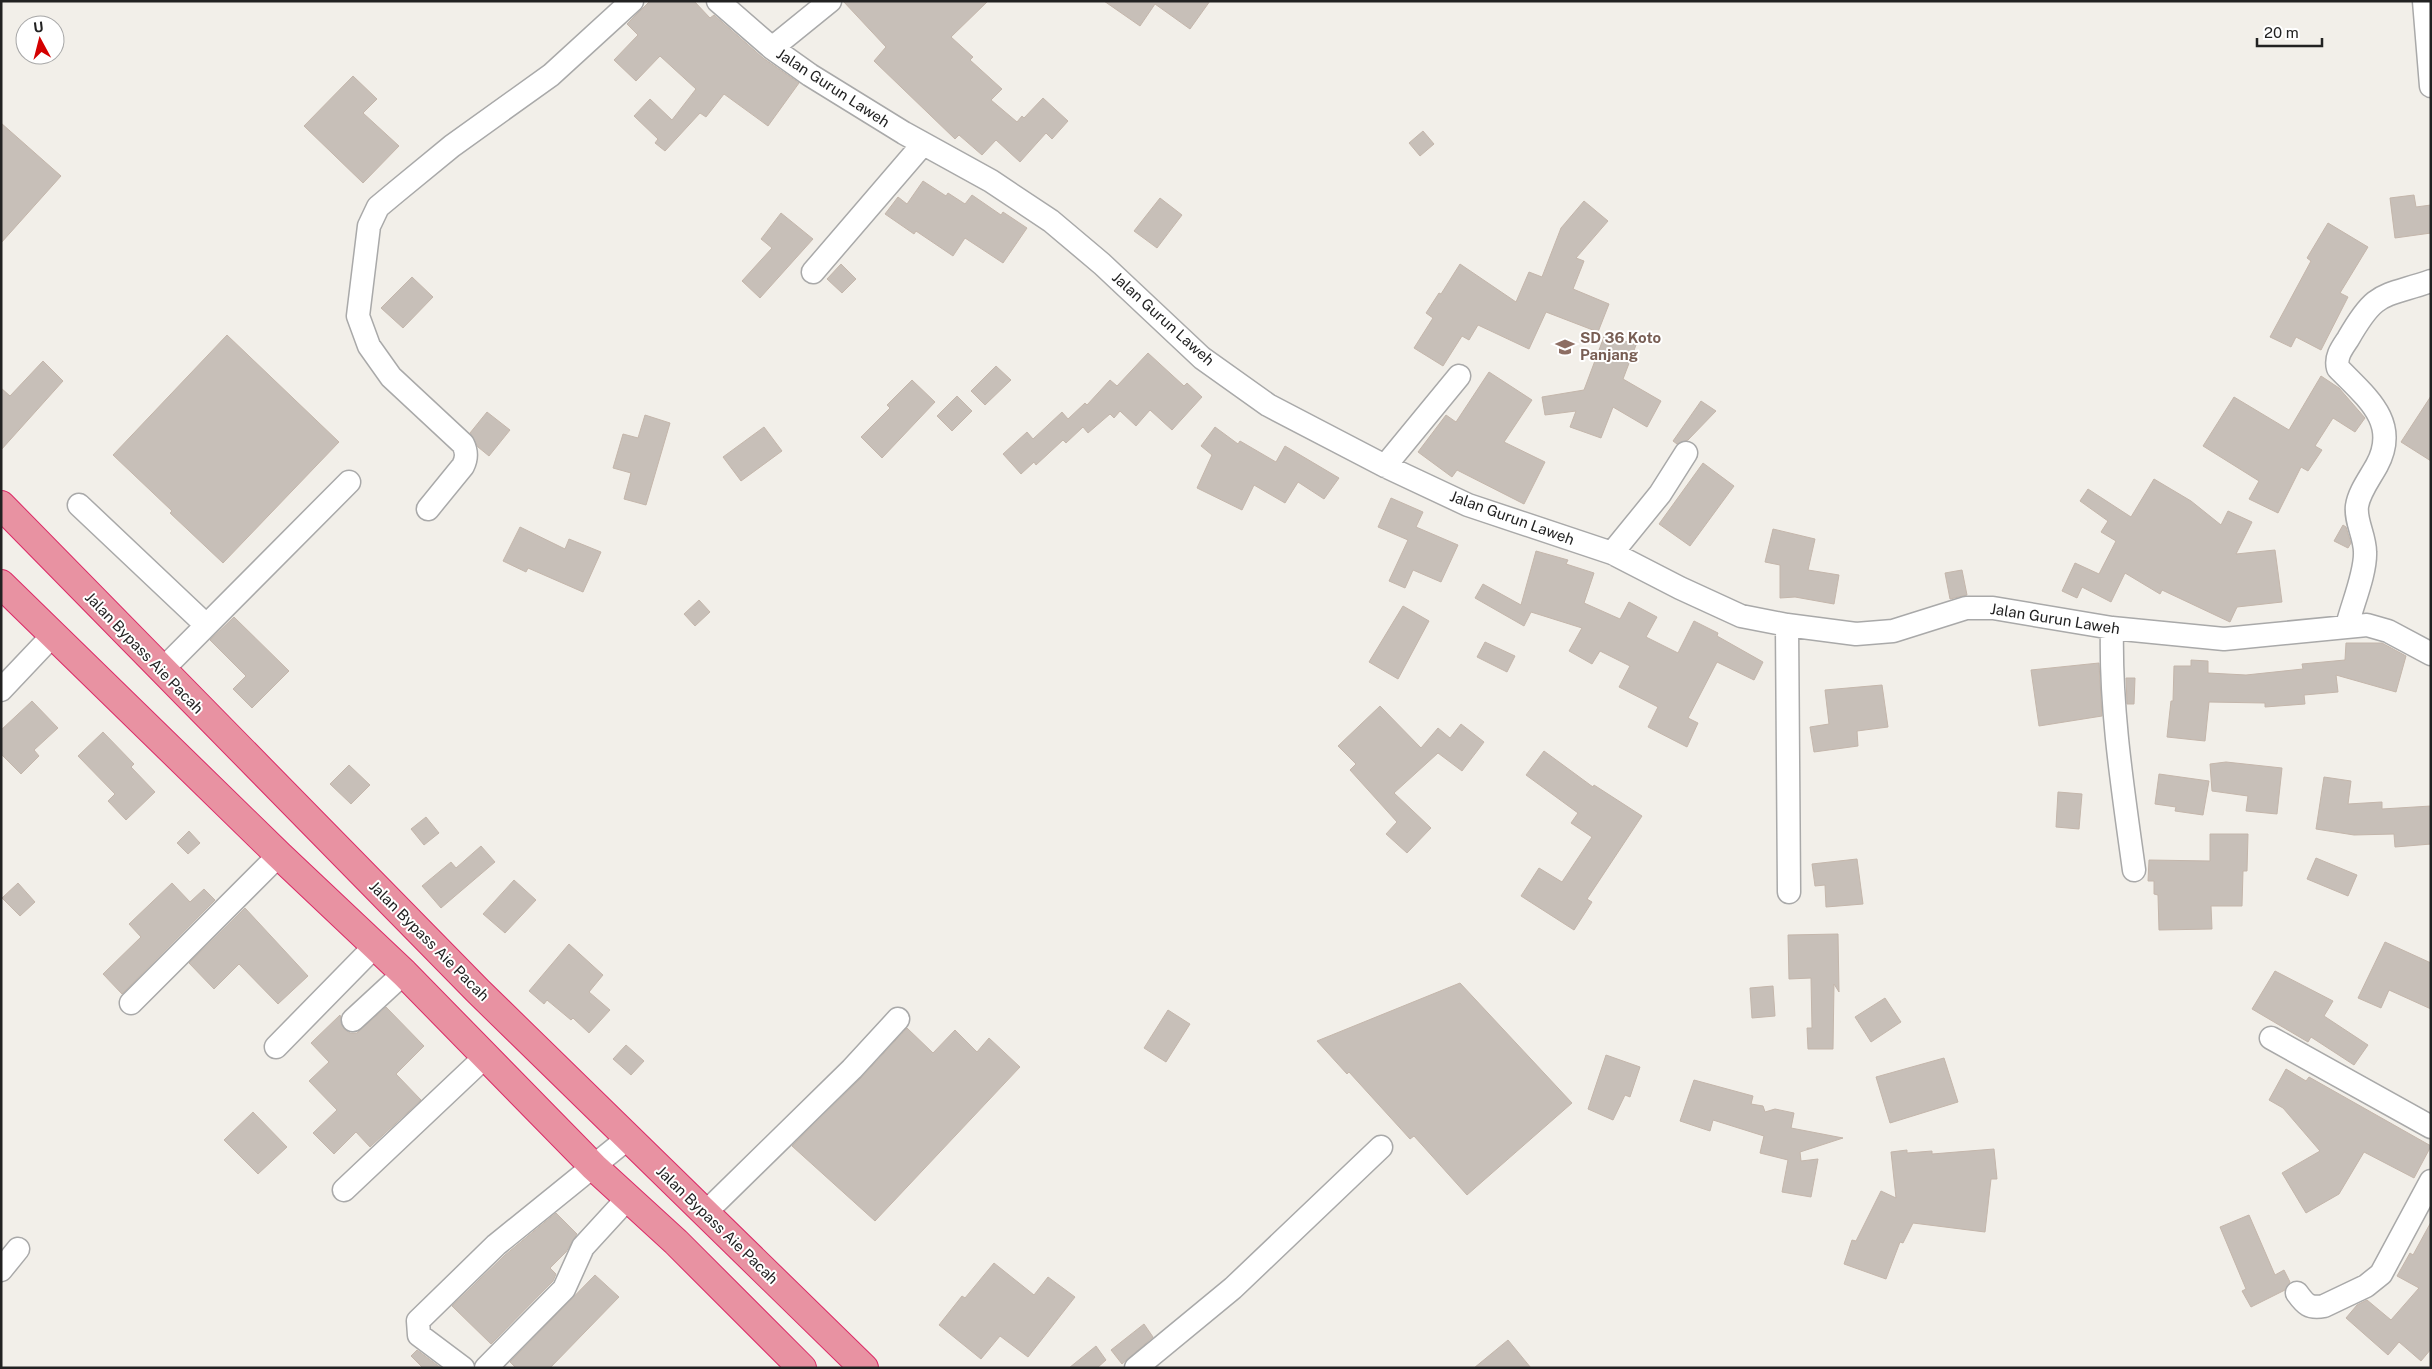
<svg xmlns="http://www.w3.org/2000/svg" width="2432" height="1369" viewBox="0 0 2432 1369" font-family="'Public Sans',sans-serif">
	<rect width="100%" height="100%" fill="#f2efe9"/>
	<path fill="#c7bfb8" stroke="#c4b6ab" d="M650 1H694L710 18 714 15 763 58 799 83 768 126 724 94 706 117 700 113 665 151 655 143 658 139 634 116 650 99 672 120 696 89 660 56 636 81 614 60 638 35 627 24Z
		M843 1H988L951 37 973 57 970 60 1002 89 991 100 1017 122 1022 116 1024 118 1043 98 1068 121 1052 139 1046 133 1020 162 996 140 982 155 959 135 955 139 874 61 886 47Z
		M1104 1H1210L1190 29 1155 4 1140 26Z
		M353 76 377 99 363 113 399 146 363 183 304 126Z
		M1 123 61 176 1 243Z
		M1423 131 1434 144 1420 156 1409 143Z
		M923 181 946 196 948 193 965 204 972 195 1001 215 1003 212 1027 228 1003 263 965 238 953 256 916 231 914 234 885 214 898 197 907 204Z
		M2414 195 2416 207 2431 205V233L2395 238 2390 198Z
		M1160 198 1182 215 1157 248 1134 231Z
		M1584 201 1608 221 1576 258 1584 261 1573 289 1609 304 1598 332 1546 312 1529 349 1478 325 1469 340 1462 336 1443 366 1414 348 1433 318 1426 313 1439 293 1441 294 1460 264 1516 302 1529 272 1542 277 1561 228Z
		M781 213 813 239 760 298 742 281 772 248 761 239Z
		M2328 223 2368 247 2340 293 2348 297 2321 350 2296 337 2291 347 2270 337 2311 261 2307 258Z
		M841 264 856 279 842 293 827 279Z
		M412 277 433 297 403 328 381 308Z
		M1605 334 1636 345 1623 379 1661 401 1647 427 1613 407 1601 438 1570 427 1576 411 1545 415 1542 397 1584 390Z
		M227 335 339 442 223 563 170 513 172 511 113 455Z
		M1148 353 1184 386 1187 383 1202 397 1172 430 1150 410 1136 426 1120 411 1114 418 1110 414 1088 433 1083 427 1066 443 1063 440 1036 465 1034 462 1021 474 1003 454 1027 432 1033 439 1062 412 1068 419 1085 403 1087 405 1110 380 1117 386Z
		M43 361 63 381 1 450V388L10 396Z
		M996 366 1011 380 985 405 971 391Z
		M1489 372 1532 400 1504 442 1545 462 1524 504 1457 470 1452 477 1418 452 1446 415 1456 422Z
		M2321 376 2339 388 2365 418 2355 432 2333 418 2315 446 2322 450 2308 471 2301 467 2278 513 2249 499 2259 481 2203 446 2234 397 2289 430Z
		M912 380 935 402 882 458 861 437 890 408 887 405Z
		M957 396 972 411 952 431 937 416Z
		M2431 396V461L2401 442Z
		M1701 401 1716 411 1688 440 1677 444 1673 441Z
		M487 412 510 430 489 456 478 447 470 433Z
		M645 415 670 423 646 505 624 499 631 473 613 468 623 434 638 438Z
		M764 427 782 451 741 481 723 457Z
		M1215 427 1238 444 1240 441 1276 462 1285 446 1339 478 1324 499 1298 482 1285 503 1254 485 1242 510 1197 488 1212 455 1201 446Z
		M1703 463 1734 486 1690 546 1659 524Z
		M2154 479 2191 501 2221 525 2228 511 2252 522 2236 554 2275 550 2282 602 2237 607 2230 622 2162 590 2160 594 2125 573 2111 602 2082 587 2077 598 2062 591 2075 563 2099 574 2116 541 2101 532 2108 521 2080 501 2088 489 2131 517Z
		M1391 498 1423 512 1416 527 1458 545 1441 582 1413 570 1405 588 1389 581 1408 540 1378 527Z
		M2343 525 2346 527 2351 543 2348 548 2334 541Z
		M520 527 565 549 569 539 601 552 583 592 528 568 526 572 503 561Z
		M1773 529 1815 539 1808 570 1839 575 1834 604 1795 597 1780 598V565L1765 562Z
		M1536 551 1568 560 1566 564 1594 573 1584 603 1620 619 1629 602 1657 617 1646 637 1678 653 1694 621 1718 633 1717 636 1763 662 1754 680 1717 662 1688 718 1698 723 1687 747 1648 727 1658 707 1619 687 1630 666 1600 651 1592 664 1569 651 1582 628 1531 612 1524 626 1475 598 1483 584 1521 605Z
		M1962 570 1967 595 1950 599 1945 573Z
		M699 600 710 612 695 626 684 614Z
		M1403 606 1429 621 1398 679 1369 662Z
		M234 617 289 671 252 708 233 689 246 676 210 640Z
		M1485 642 1515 656 1507 672 1477 657Z
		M2346 643H2382L2406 656 2396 692 2336 675 2338 692 2304 695 2305 704 2265 707V703L2209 702 2205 741 2167 737 2171 701H2173L2174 666H2191V660L2208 661V673L2246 675 2303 669 2302 664 2345 660Z
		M2099 663 2102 716 2039 726 2031 670Z
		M2126 678H2135L2134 704H2127Z
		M1882 685 1888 727 1857 731 1858 746 1814 752 1810 727 1829 724 1825 690Z
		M32 701 58 728 34 750 39 756 21 774 1 754V730Z
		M1380 706 1421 748 1438 728 1450 738 1461 724 1484 742 1462 771 1438 753 1394 793 1431 828 1407 853 1386 834 1397 822 1350 770 1356 764 1338 746Z
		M103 732 134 764 131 767 155 792 126 820 108 801 115 794 78 756Z
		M1544 751 1593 787 1594 785 1642 816 1587 899 1592 902 1574 930 1521 896 1539 868 1562 882 1592 837 1571 823 1578 813 1526 775Z
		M2226 762 2282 768 2277 814 2246 811 2248 796 2212 791 2210 764Z
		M349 765 370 785 351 804 330 784Z
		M2159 774 2209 781 2203 815 2175 811 2176 807 2155 804Z
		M2324 777 2351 781 2348 804 2382 802V809L2431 806V844L2395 847 2394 834 2354 835 2316 829Z
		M2058 792 2082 794 2079 829 2056 827Z
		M426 817 439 833 424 845 411 829Z
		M189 831 200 843 188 854 177 843Z
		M2210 834H2248L2247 871H2243L2242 906H2211L2212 929 2159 930 2158 895 2154 894V881H2148L2149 860 2210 861Z
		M481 846 495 862 441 908 422 886 451 862 456 868Z
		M2316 858 2357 875 2348 896 2307 879Z
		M1857 859 1863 904 1826 907 1825 885 1815 886 1812 864Z
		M514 880 536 900 505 933 483 914Z
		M18 883 35 902 20 916 2 898Z
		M172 883 190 902 204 889 215 900 122 994 103 974 141 937 129 924Z
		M245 908 308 976 278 1004 239 964 214 989 189 963Z
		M1838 934 1839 992 1834 984 1833 1049H1808L1807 1028H1812L1811 978 1789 979 1788 935Z
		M2385 942 2431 963V1009L2389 990 2381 1008 2358 998Z
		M569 944 603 975 589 992 610 1010 589 1033 573 1018 571 1020 547 1000 544 1004 529 991Z
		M2275 971 2333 1001 2324 1016 2368 1045 2354 1065 2311 1037 2308 1042 2252 1009Z
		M1460 983 1572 1103 1467 1195 1414 1136 1410 1139 1349 1072 1347 1074 1317 1041Z
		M1773 986 1775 1016 1752 1018 1750 988Z
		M1885 998 1901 1022 1871 1042 1855 1017Z
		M386 1007 424 1046 396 1074 421 1100 370 1147 356 1132 334 1154 313 1133 337 1110 309 1081 329 1062 311 1043 340 1015 344 1029 350 1033H357Z
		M1168 1010 1190 1024 1166 1062 1144 1048Z
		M907 1028 933 1053 955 1030 977 1052 989 1038 1020 1067 875 1221 792 1146 861 1078Z
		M626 1045 644 1061 631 1075 613 1059Z
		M1606 1055 1640 1067 1630 1097 1625 1095 1613 1120 1588 1109Z
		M1944 1058 1958 1102 1890 1123 1876 1077Z
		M2286 1069 2306 1081 2309 1077 2431 1146 2414 1178 2364 1152 2339 1194 2306 1213 2282 1173 2320 1151 2283 1108 2269 1100Z
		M1694 1080 1753 1096 1751 1104 1763 1106 1765 1112 1775 1109 1794 1113 1791 1128 1843 1138 1800 1152 1801 1161 1818 1159 1811 1197 1782 1192 1788 1160 1760 1153 1764 1136 1713 1120 1710 1131 1680 1121Z
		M253 1112 287 1147 258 1174 224 1140Z
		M1994 1149 1997 1179H1991L1985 1232 1913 1223 1903 1243 1900 1242 1886 1279 1844 1264 1852 1240 1856 1241 1881 1191 1896 1198 1891 1152 1907 1150V1153L1932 1151V1154Z
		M556 1213 577 1234 566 1252 550 1268 556 1274 553 1281 491 1344 452 1306 505 1255Z
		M2249 1215 2275 1275 2284 1270 2290 1282 2285 1290 2251 1307 2242 1291 2246 1289 2220 1227Z
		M2431 1222V1349L2421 1361 2399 1342 2388 1355 2346 1318 2357 1305 2367 1300 2391 1320 2419 1288 2397 1276 2410 1253 2413 1255Z
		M994 1263 1034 1295 1048 1277 1075 1297 1028 1357 1000 1336 981 1359 939 1325 962 1296 965 1298Z
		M595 1275 619 1297 550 1368H516L510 1362Z
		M1144 1324 1153 1337 1122 1364 1111 1350Z
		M1508 1340 1531 1368H1474Z
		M1096 1346 1106 1360 1097 1368H1069Z
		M417 1350 441 1368H423L411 1356Z"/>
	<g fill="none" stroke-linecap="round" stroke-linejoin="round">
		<g stroke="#a9a9a9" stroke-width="25">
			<path id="minor" d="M718 1 772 48 810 75 904 133 991 181 1051 221 1102 264 1202 358 1268 405 1385 466 1468 505 1612 553 1680 588 1741 616 1787 625 1856 634 1893 631 1966 608H1993L2112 628 2224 639 2367 625 2388 631 2431 654
				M2424 1 2431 86
				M772 48 830 1
				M813 272 923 144
				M1385 466 1459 376
				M79 505 206 625
				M428 509 463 466C467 458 467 452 463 444L391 377 369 346 358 316 369 226 378 207 396 192 452 146 551 75 632 1
				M1612 553 1660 494 1686 453
				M1787 625 1789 892
				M2347 626C2352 605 2366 573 2365 552 2365 536 2355 521 2357 506 2359 492 2370 478 2377 465 2400 422 2366 397 2338 368 2335 357 2342 348 2348 339 2376 290 2381 298 2431 281
				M2112 628C2110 709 2123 790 2134 870
				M161 671 349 482
				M1 690 53 635
				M131 1003 279 855
				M353 1020 404 973
				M2271 1038 2431 1127
				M276 1047 375 946
				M344 1190 486 1056
				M706 1212 852 1069 898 1019
				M1 1270 18 1249
				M2297 1293C2305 1304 2309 1309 2324 1306L2366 1286 2381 1274 2431 1181
				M463 1368 419 1335 418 1321 496 1245 627 1139
				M486 1368 564 1289 583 1247 627 1199
				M1136 1368 1233 1288 1381 1147"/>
		</g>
		<g stroke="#dc2a67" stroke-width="30">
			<path id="highway" d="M1 505 478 991 864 1368
				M1 584 279 855 404 973 594 1167 676 1242 802 1368"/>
		</g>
		<use href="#minor" stroke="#fff" stroke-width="22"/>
		<use href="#highway" stroke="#e892a2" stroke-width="28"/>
	</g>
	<defs>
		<g id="school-bare" transform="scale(1.5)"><path d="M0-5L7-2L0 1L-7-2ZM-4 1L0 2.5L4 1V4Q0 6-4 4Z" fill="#8d6e63" stroke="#fff" stroke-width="2.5" paint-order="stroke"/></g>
	</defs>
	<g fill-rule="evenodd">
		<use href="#school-bare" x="1565" y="347"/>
	</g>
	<g text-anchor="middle" stroke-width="4" stroke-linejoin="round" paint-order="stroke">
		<g font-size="15" fill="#222" stroke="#fff">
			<text transform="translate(833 88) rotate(33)" y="5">Jalan Gurun Laweh</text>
			<text transform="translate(1163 319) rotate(42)" y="5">Jalan Gurun Laweh</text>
			<text transform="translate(1512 518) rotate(20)" y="5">Jalan Gurun Laweh</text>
			<text transform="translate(2055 619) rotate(9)" y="5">Jalan Gurun Laweh</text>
			<text transform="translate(144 653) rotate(46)" y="5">Jalan Bypass Aie Pacah</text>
			<text transform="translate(429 941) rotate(45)" y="5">Jalan Bypass Aie Pacah</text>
			<text transform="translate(717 1225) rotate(44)" y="5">Jalan Bypass Aie Pacah</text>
		</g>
		<g font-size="15" font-weight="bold" fill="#785e54" stroke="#fff" text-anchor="start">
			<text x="1580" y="343">SD 36 Koto<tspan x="1580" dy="17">Panjang</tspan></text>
		</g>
	</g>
	<rect width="2432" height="1369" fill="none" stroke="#222222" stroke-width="5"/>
	<g transform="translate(40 40) rotate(353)"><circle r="24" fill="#ffffff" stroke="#a7a7a7"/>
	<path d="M0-4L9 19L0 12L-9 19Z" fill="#d40000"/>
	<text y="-8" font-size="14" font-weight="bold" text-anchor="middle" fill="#222222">U</text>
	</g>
	<path d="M2257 38v8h65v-8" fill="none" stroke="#222222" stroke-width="2.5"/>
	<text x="2264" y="38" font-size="15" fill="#222222" stroke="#ffffff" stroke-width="4" paint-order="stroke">20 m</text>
</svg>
